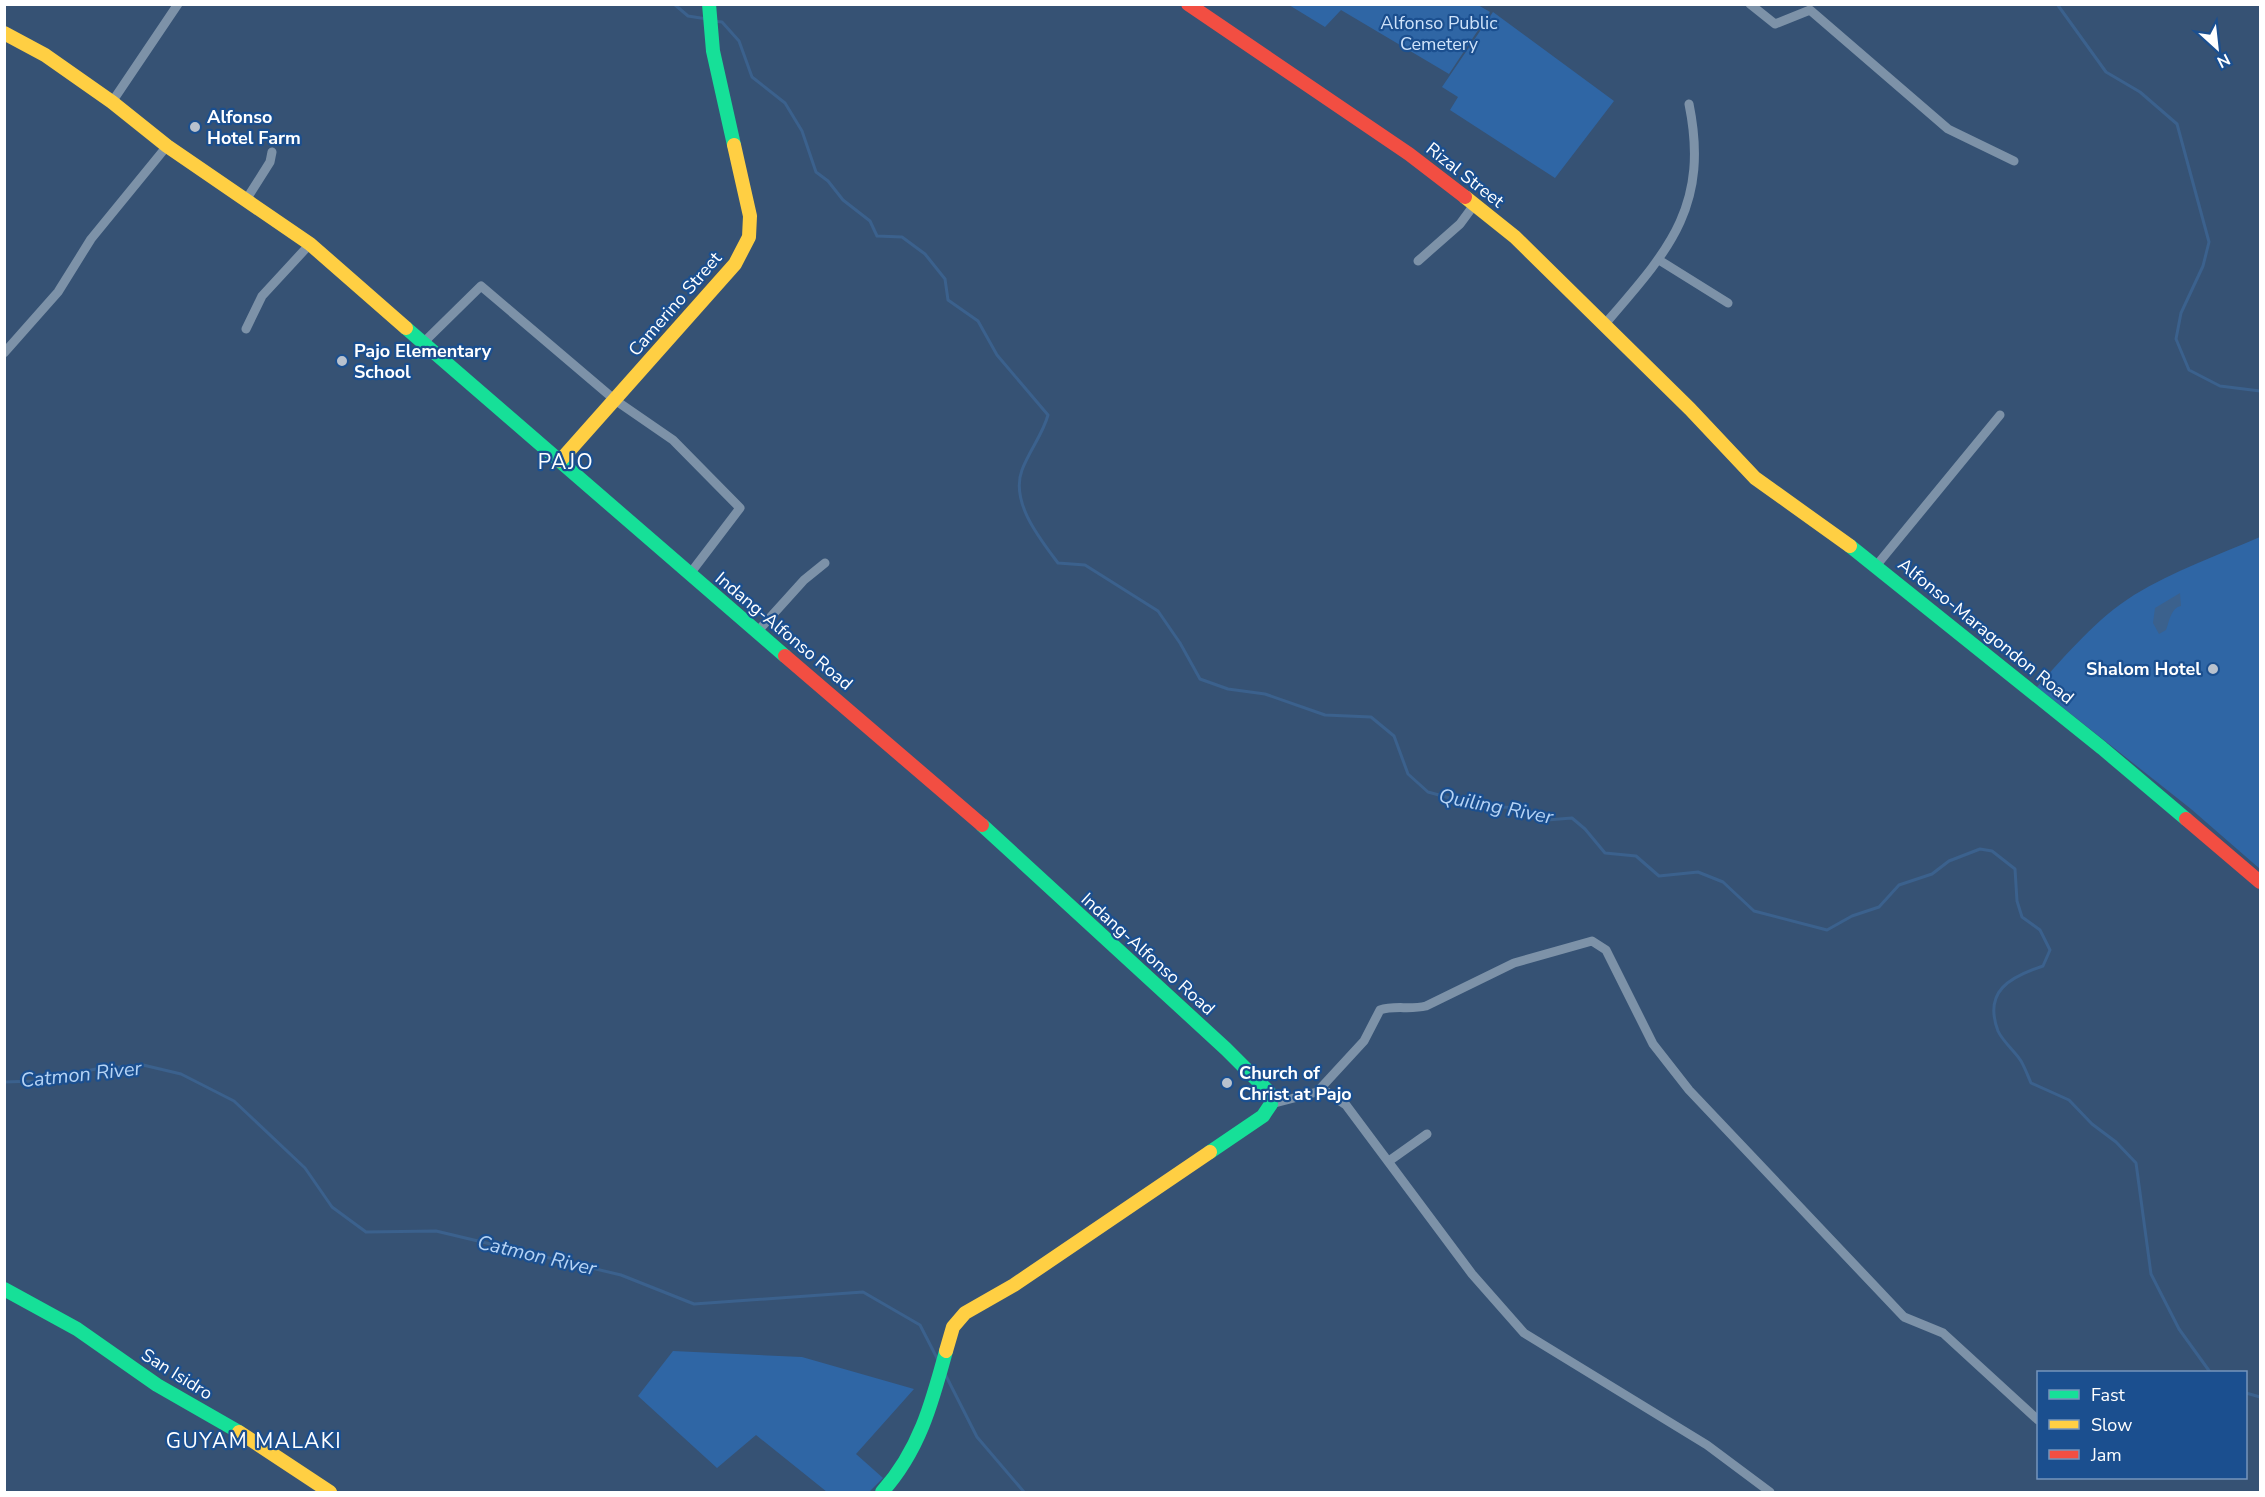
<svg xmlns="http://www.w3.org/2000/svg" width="2265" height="1497" viewBox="0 0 2265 1497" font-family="'Nunito Sans',sans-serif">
	<rect width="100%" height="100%" fill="#365274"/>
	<path fill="#2f66a5" d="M1478 5 1490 12 1449 74 1341 10 1325 27 1289 5Z
		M1493 12 1614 101 1555 178 1450 110 1458 97 1442 87Z
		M2260 537V869L2191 809 2037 687C2067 654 2096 619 2134 595 2174 571 2218 555 2260 537Z
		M673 1351 802 1357 914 1389 856 1454 883 1478 869 1492H827L756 1435 717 1468 638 1396Z"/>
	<path fill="#3b618d" d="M2180 593 2181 606C2170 608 2169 624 2166 630L2159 634 2153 623 2155 608Z"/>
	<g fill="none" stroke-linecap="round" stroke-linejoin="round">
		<path stroke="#3b618d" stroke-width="3" d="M674 4 688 16 707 19
			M2057 4 2106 72 2140 92 2177 124 2209 242 2203 266 2181 313 2176 339 2189 370 2220 386 2260 391
			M713 21 722 22 739 41 752 77 785 103 802 131 816 172 828 181 843 200 870 221 877 236 902 237 925 254 945 279 948 300 978 321 997 355 1048 415C1043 434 1029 451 1022 470 1010 502 1040 539 1058 563L1085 565 1158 611 1180 643 1200 679 1228 689 1265 694 1325 715 1371 717 1394 736 1408 774 1428 792 1479 806 1522 808 1547 820 1572 818 1585 829 1605 853 1636 856 1659 876 1698 872 1723 882 1754 911 1827 930 1852 916 1879 907 1899 885 1932 874 1949 861 1980 849 1992 851 2015 869 2017 901 2022 917 2040 930 2050 950 2043 966C2010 977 1983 991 1998 1031 2003 1042 2015 1051 2021 1061 2025 1068 2028 1076 2031 1083L2069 1100 2092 1124 2116 1142 2136 1163 2151 1274 2179 1329 2210 1372
			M4 1082 37 1081 96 1069 143 1065 181 1074 234 1101 305 1168 332 1207 366 1232 436 1231 621 1275 694 1304 863 1292 920 1325 938 1360
			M945 1374 977 1437 1024 1492
			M2246 1393 2260 1397"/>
		<path stroke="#7d92a8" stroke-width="9" d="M1750 4 1775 24 1810 10 1948 129 2014 161
			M112 102 178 4
			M246 200 270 162 272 152
			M1659 260 1728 303
			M1418 261 1460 224 1474 205
			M1605 324C1668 251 1710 207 1689 104
			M246 329 262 296 310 244
			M423 343 481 286 615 400 673 440 740 508 689 575
			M4 353 58 292 91 239 167 146
			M1876 566 2000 415
			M757 632 804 580 825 563
			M1317 1092 1364 1041 1380 1010C1394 1005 1410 1010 1426 1006L1514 963 1592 941 1606 950 1653 1044 1689 1090 1904 1317 1943 1333 2038 1420
			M1271 1104 1317 1092H1327L1346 1105 1472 1274 1524 1333 1707 1445 1770 1492
			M1389 1161 1427 1134"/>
		<path stroke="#16e098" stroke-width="14" d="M709 4 713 51 734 145
			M406 328 785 656
			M1850 546 2102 748 2186 819
			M982 825 1226 1049 1269 1092 1271 1104 1263 1116 1210 1152
			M4 1289 77 1329 157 1385 239 1432
			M882 1492C919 1451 932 1403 946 1351"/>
		<path stroke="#ffcf43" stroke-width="14" d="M4 33 45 55 112 102 167 146 310 244 406 328
			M1465 197 1515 237 1690 409 1755 478 1850 546
			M560 461 735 264 749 237 750 216 734 145
			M946 1351 953 1327 965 1313 1014 1285 1210 1152
			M239 1432 330 1492"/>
		<path stroke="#f24e42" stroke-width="14" d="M1188 4 1409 154 1465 197
			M785 656 982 825
			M2186 819 2260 882"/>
	</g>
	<g fill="#b9c2ce" stroke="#1b4f8f" stroke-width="2">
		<circle cx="195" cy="127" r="6"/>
		<circle cx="342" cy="361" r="6"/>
		<circle cx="2213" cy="669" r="6"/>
		<circle cx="1227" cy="1083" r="6"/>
	</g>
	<g text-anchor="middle" stroke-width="4.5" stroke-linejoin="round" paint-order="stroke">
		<g font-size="18" fill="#cfe3fa" stroke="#1b4f8f">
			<text x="1439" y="29">Alfonso Public<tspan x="1439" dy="21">Cemetery</tspan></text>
		</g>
		<g font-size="18" font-weight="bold" fill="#fff" stroke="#1b4f8f" text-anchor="start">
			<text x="207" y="123">Alfonso<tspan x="207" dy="21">Hotel Farm</tspan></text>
			<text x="354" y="357">Pajo Elementary<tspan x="354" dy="21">School</tspan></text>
			<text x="2201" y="675" text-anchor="end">Shalom Hotel</text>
			<text x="1239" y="1079">Church of<tspan x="1239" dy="21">Christ at Pajo</tspan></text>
		</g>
		<g font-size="18" fill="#fff" stroke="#1b4f8f">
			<text transform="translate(1465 175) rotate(38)" y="6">Rizal Street</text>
			<text transform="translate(675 304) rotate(-49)" y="6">Camerino Street</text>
			<text transform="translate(784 631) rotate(40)" y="6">Indang-Alfonso Road</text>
			<text transform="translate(1986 631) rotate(39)" y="6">Alfonso-Maragondon Road</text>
			<text transform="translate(1148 954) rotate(42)" y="6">Indang-Alfonso Road</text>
			<text transform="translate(177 1374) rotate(32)" y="6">San Isidro</text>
		</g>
		<g font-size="20" font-style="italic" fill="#b5d3f5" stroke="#1b4f8f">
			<text transform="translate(1496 806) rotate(11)" y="7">Quiling River</text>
			<text transform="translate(81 1074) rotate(-6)" y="7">Catmon River</text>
			<text transform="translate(537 1255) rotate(13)" y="7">Catmon River</text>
		</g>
		<g font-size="21" letter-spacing="1.5" fill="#fff" stroke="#1b4f8f">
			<text x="566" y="469">PAJO</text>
			<text x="254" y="1448">GUYAM MALAKI</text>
		</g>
	</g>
	<rect width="2265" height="1497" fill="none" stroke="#ffffff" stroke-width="12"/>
	<rect x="2037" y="1371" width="210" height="108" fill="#1b4f8f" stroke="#7695bc" stroke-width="1.5"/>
	<rect x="2049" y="1390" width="30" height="9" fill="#16e098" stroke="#7695bc" stroke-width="1.5"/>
	<text x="2091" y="1401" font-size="18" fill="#ffffff">Fast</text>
	<rect x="2049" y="1420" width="30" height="9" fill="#ffcf43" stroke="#7695bc" stroke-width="1.5"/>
	<text x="2091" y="1431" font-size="18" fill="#ffffff">Slow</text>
	<rect x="2049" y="1450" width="30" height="9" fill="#f24e42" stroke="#7695bc" stroke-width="1.5"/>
	<text x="2091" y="1461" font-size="18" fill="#ffffff">Jam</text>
	<g transform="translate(2217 48) rotate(153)" stroke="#1b4f8f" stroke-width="4.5" paint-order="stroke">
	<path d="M0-4.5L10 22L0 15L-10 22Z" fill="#ffffff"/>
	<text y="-9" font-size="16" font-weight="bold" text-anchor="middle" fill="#ffffff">N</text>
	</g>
</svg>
